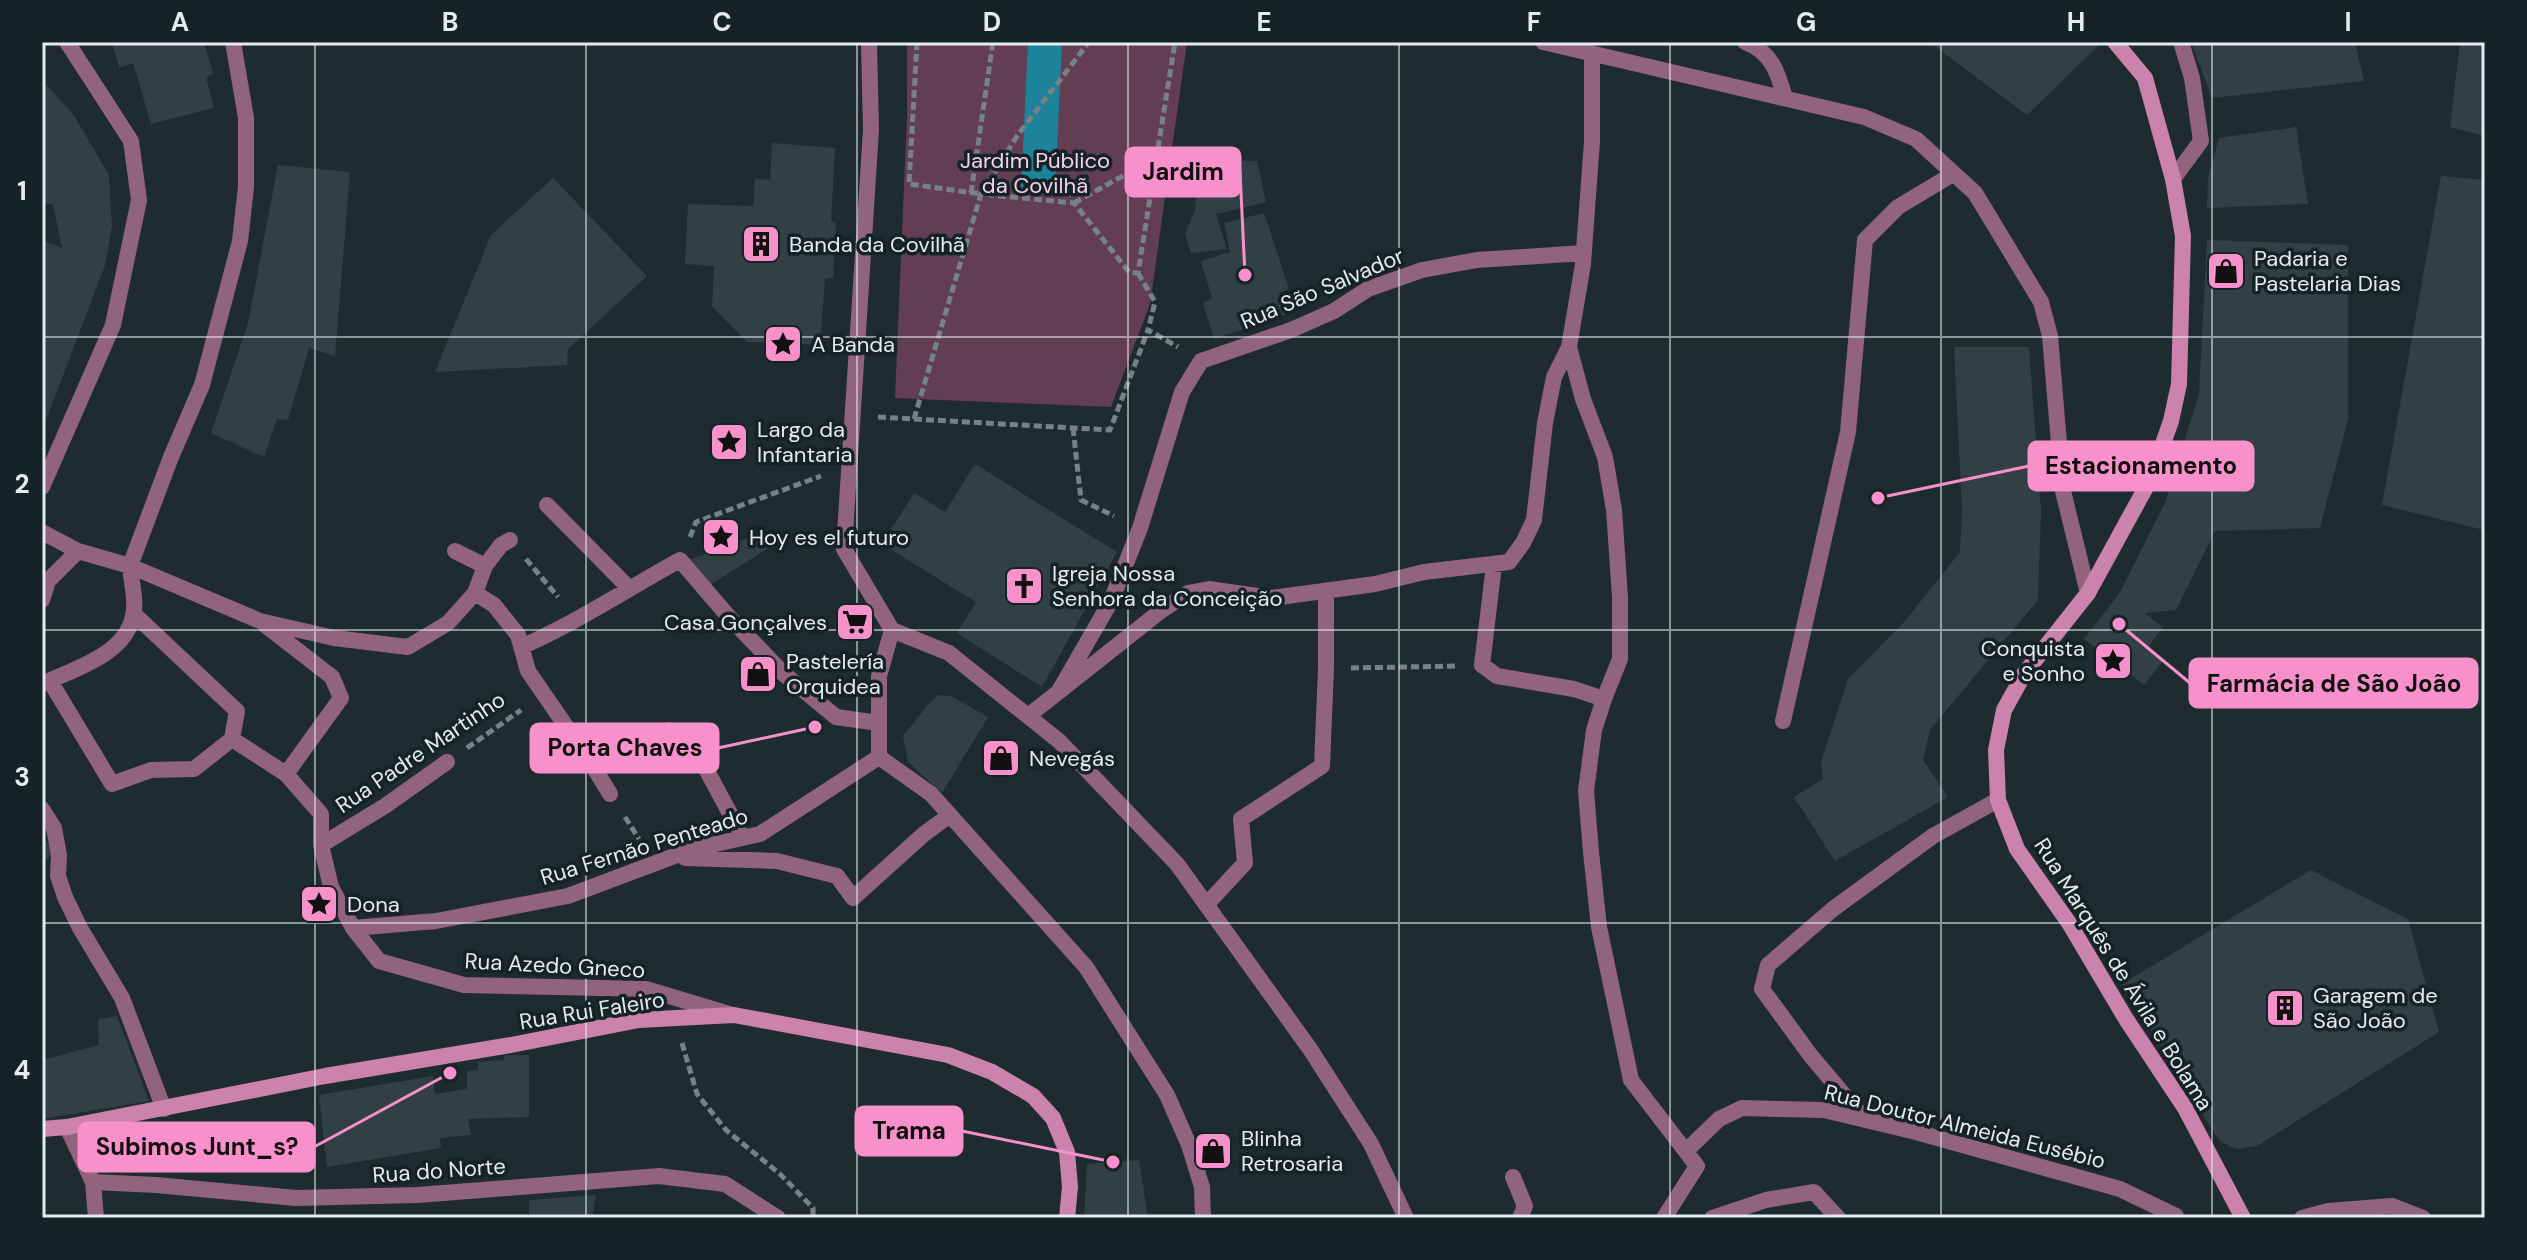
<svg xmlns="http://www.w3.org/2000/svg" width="2527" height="1260" viewBox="0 0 2527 1260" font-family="'DM Sans',sans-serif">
	<rect width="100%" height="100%" fill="#1e2c30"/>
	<path fill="#633e53" d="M907 42H1187L1150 304 1111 407 895 398 907 116Z"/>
	<path fill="#1d839b" d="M1028 42H1062L1055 190 1021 188Z"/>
	<path fill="#324045" d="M112 42H204L213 74 206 77 214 108 151 124 133 63 119 68Z
		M1929 42H2093L2098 46 2027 115Z
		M2191 42H2355L2364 81 2212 98Z
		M2460 42H2485V136L2450 127Z
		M42 80 73 114 109 175 112 226 105 265 42 431V240L62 248 53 204H42Z
		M2296 127 2308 204 2207 208 2208 177 2219 138Z
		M772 143 835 148 831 221 836 223 833 278 825 279 820 345 747 342 712 306 714 266 685 264 688 204 753 206 755 179 770 180Z
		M1200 159 1257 161 1266 202 1216 214 1227 249 1191 253 1185 234 1195 210Z
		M278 165 350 172 335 356 309 348 288 420 277 419 264 457 211 433 248 323Z
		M2441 176 2485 180 2484 530 2382 505Z
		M553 178 647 276 568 349 567 365 435 372 491 235Z
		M1264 213 1289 289 1279 293 1287 314 1214 339 1203 303 1212 298 1201 261 1230 252 1224 223Z
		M2207 240 2348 245V419L2320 528 2215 531 2176 610 2144 613 2163 627 2147 649 2163 661 2144 685 2084 639 2119 594 2165 503 2199 394Z
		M1954 347H2029L2041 511 2038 600 1930 730 1923 760 1948 797 1835 861 1794 797 1823 779 1821 762 1848 679 1905 621 1960 552 1962 509Z
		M975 464 1117 552 1042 687 957 633 976 602 882 544 914 493 945 512Z
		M763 532 773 545 710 585 690 560 705 554 701 546 721 537 734 534 738 542Z
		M939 695 951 696 988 717 942 793 908 762 903 736 930 702Z
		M42 834 54 854 42 862Z
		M2311 870 2408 919 2439 1032 2257 1146 2240 1149 2233 1148 2221 1142 2215 1134 2122 984Z
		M117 1016 149 1101 42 1119V1060L99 1045 98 1019Z
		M505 1055H529V1117L468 1119 471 1135 440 1138 441 1148 327 1167 319 1095 433 1076 435 1094 467 1089V1071L478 1070V1062L504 1060Z
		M1139 1160 1148 1218H1084L1087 1164Z
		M596 1195 592 1218H529V1200Z"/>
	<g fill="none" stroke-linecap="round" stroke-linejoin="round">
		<path stroke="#768285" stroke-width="5" stroke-dasharray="8 4" stroke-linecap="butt" d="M917 42 909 184 981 194 1017 136 1089 42
			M971 193 993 42
			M1074 203 1157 157
			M1138 273 1155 302 1148 330
			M878 417 1110 430 1148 330 1178 347
			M914 419 981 194 1074 203 1129 272 1138 273 1175 42
			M1073 428 1081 500 1114 516
			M690 537 696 522 821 476
			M526 559 558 597
			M1351 668 1457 666
			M467 748 521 710
			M625 817 639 839
			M682 1043 697 1094 726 1130 780 1174 813 1208V1218"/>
		<path stroke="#91637c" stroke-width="16" d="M1745 42C1772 52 1778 73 1785 98
			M1783 721 1848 432 1865 240 1898 207 1953 174"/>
		<path stroke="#91637c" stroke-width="16" d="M233 42 246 118V187L240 241 202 385 171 457 130 566 260 621 334 638 408 647 448 623 475 593 485 566
			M869 42 871 130 844 549 892 630
			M1543 42 1864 117 1916 139 1975 193 2041 302 2050 336 2063 491 2088 593
			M1592 53V141L1583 264 1569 347 1583 399 1605 457 1614 510 1620 597V659L1604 699 1594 730 1586 791 1591 852 1599 927 1631 1080 1697 1166 1664 1218
			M2173 179 2201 141 2192 78 2181 42
			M42 487 113 325 139 200 131 141 67 42
			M547 505 629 588
			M42 532 78 551
			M455 551 485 566 501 545 510 540
			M1494 565 1482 665 1497 676 1574 689 1604 699
			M475 593 494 605 518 635 528 671 590 761 610 794
			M42 600 48 581 78 551 130 566C131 581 137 602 133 616 125 655 74 669 42 684
			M134 614 237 711 232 739
			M265 625 332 677 341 698 286 774
			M892 630 949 653 1059 741 1177 864 1310 1049 1371 1144 1406 1218
			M892 630 879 676V757L931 794 1086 967 1167 1095 1189 1145 1202 1187 1203 1218
			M521 647C576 623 627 589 680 560L728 616 784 674 836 717 879 723
			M50 681 112 784 151 770 194 769 232 739 286 774 321 814V845L331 887 353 928 379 961 464 985 646 989 729 1014
			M1059 691 1111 601 1140 528 1182 392 1201 361 1291 330 1334 311 1368 289 1422 270 1477 260 1583 253
			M1028 716 1162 610 1188 593 1209 589 1272 598 1375 584 1424 572 1509 562 1523 543 1534 520 1545 423 1554 377 1569 347
			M669 730 705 767 743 838
			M42 809 54 828 59 855 58 876 65 897 80 928 122 998 164 1109
			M321 845 385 806 447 762
			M685 858 777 861 837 876 853 898 924 834 950 815
			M1206 905 1245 863 1241 819 1322 766 1326 669V591
			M353 928 436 921 568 896 693 849 760 834 879 757
			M1865 1120 1811 1056 1762 989 1768 965 1833 909 1933 836 1998 800
			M67 1127 93 1182 96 1218
			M1686 1151 1719 1119 1742 1108 1824 1110 1916 1132 2120 1189 2176 1216
			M1513 1177 1525 1206 1520 1218
			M93 1182 156 1185 296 1198 418 1195 659 1176 725 1184 778 1218
			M1712 1218 1766 1200 1814 1192 1838 1218
			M2302 1218 2328 1211 2392 1206 2423 1218"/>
		<path stroke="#cb82ac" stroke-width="16" d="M2115 42 2145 78 2173 179 2183 236 2179 384 2171 421 2151 478 2088 593 2024 674 2004 710 1996 750 1998 800 2017 849 2069 923 2126 1019 2185 1108 2243 1218
			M42 1129 67 1127 325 1076 511 1045 639 1020 734 1015 948 1055 992 1072 1033 1096 1053 1118 1067 1152 1070 1187 1067 1218"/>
	</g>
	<path fill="none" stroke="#e3ecef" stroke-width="2" stroke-opacity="0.55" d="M315 42V1218M586 42V1218M857 42V1218M1128 42V1218M1399 42V1218M1670 42V1218M1941 42V1218M2212 42V1218M42 337H2485M42 630H2485M42 923H2485"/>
	<defs>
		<g id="building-square" transform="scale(2)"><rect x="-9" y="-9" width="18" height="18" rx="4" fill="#f890cc" stroke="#152326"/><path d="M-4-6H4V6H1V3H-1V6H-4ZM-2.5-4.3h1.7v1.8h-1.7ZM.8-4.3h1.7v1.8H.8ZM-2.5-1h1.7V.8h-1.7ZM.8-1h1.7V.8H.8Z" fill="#111"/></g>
		<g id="shop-square" transform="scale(2)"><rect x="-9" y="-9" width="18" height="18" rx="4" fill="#f890cc" stroke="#152326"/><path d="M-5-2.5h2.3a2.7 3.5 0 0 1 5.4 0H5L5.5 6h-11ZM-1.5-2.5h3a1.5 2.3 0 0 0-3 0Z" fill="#111"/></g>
		<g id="sight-square" transform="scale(2)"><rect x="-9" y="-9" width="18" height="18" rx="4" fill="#f890cc" stroke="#152326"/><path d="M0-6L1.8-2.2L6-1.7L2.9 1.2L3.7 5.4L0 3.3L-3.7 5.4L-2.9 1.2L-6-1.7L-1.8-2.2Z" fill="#111"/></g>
		<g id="church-square" transform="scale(2)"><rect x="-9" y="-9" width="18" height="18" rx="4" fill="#f890cc" stroke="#152326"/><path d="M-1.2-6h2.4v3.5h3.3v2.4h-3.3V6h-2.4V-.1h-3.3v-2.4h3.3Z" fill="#111"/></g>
		<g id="supermarket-square" transform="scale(2)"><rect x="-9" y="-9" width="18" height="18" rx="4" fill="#f890cc" stroke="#152326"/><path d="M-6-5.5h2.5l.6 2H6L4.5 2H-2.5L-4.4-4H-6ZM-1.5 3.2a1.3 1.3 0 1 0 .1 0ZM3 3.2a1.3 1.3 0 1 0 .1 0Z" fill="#111"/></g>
	</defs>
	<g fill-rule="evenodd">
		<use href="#building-square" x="761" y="244"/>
		<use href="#shop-square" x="2226" y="271"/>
		<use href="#sight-square" x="783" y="344"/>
		<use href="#sight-square" x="729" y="442"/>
		<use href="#sight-square" x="721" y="537"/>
		<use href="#church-square" x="1024" y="586"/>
		<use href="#supermarket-square" x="855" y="622"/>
		<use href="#sight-square" x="2113" y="661"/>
		<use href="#shop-square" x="758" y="674"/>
		<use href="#shop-square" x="1001" y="758"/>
		<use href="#sight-square" x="319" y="904"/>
		<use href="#building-square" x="2285" y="1008"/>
		<use href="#shop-square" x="1213" y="1151"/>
	</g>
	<g text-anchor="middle" stroke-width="7" stroke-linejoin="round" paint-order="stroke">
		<g font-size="22" fill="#f7d1e6" stroke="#152326">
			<text x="1035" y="168">Jardim Público<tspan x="1035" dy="25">da Covilhã</tspan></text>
		</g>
		<g font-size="22" fill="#e3ecef" stroke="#152326" text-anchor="start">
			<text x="789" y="252">Banda da Covilhã</text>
			<text x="2254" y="266">Padaria e<tspan x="2254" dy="25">Pastelaria Dias</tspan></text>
			<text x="811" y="352">A Banda</text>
			<text x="757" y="437">Largo da<tspan x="757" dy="25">Infantaria</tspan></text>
			<text x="749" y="545">Hoy es el futuro</text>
			<text x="1052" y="581">Igreja Nossa<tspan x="1052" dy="25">Senhora da Conceição</tspan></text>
			<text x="827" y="630" text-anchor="end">Casa Gonçalves</text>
			<text x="2085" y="656" text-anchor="end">Conquista<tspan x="2085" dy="25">e Sonho</tspan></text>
			<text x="786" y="669">Pastelería<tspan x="786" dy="25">Orquidea</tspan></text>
			<text x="1029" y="766">Nevegás</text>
			<text x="347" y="912">Dona</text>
			<text x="2313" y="1003">Garagem de<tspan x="2313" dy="25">São João</tspan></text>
			<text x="1241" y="1146">Blinha<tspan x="1241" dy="25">Retrosaria</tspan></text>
		</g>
		<g font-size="22" fill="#e3ecef" stroke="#152326">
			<text transform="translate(1322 288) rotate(-23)" y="8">Rua São Salvador</text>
			<text transform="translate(420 752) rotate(-34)" y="8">Rua Padre Martinho</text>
			<text transform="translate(644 846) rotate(-17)" y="8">Rua Fernão Penteado</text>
			<text transform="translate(555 965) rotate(3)" y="8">Rua Azedo Gneco</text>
			<text transform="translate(2124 974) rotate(58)" y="8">Rua Marquês de Ávila e Bolama</text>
			<text transform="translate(592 1010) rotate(-9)" y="8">Rua Rui Faleiro</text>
			<text transform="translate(1965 1126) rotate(14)" y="8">Rua Doutor Almeida Eusébio</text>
			<text transform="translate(439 1170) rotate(-4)" y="8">Rua do Norte</text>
		</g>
	</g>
	<path fill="none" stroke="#f890cc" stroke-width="3" d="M1245 275L1240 172M1878 498L2029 466M2119 624L2190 683M815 727L718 748M1113 1162L962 1131M450 1073L314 1147"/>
	<g fill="#f890cc" stroke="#152326" stroke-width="3">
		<circle cx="1245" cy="275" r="8"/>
		<circle cx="1878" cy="498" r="8"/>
		<circle cx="2119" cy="624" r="8"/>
		<circle cx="815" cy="727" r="8"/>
		<circle cx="1113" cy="1162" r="8"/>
		<circle cx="450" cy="1073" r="8"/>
	</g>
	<g fill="#f890cc" stroke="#f890cc" stroke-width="3">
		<rect x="1126" y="148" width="114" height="48" rx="8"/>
		<rect x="2029" y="442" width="224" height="48" rx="8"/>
		<rect x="2190" y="659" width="287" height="48" rx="8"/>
		<rect x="531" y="724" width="187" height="48" rx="8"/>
		<rect x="856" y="1107" width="106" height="48" rx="8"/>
		<rect x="79" y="1123" width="235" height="48" rx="8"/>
	</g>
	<g font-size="24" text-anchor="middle" font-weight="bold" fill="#111">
		<text x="1183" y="180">Jardim</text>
		<text x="2141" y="474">Estacionamento</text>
		<text x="2334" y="692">Farmácia de São João</text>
		<text x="625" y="756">Porta Chaves</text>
		<text x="909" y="1139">Trama</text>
		<text x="197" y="1155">Subimos Junt_s?</text>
	</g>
	<rect width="2527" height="1260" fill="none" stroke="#152326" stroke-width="88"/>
	<rect x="44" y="44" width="2439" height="1172" fill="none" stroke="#e3ecef" stroke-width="3"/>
	<g font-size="26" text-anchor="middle" font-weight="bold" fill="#e3ecef">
		<text x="180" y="31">A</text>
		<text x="450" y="31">B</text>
		<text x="722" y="31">C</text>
		<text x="992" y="31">D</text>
		<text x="1264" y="31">E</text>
		<text x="1534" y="31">F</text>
		<text x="1806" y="31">G</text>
		<text x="2076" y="31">H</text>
		<text x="2348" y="31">I</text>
		<text x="22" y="200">1</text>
		<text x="22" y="493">2</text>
		<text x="22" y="786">3</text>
		<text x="22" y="1079">4</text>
	</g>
</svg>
